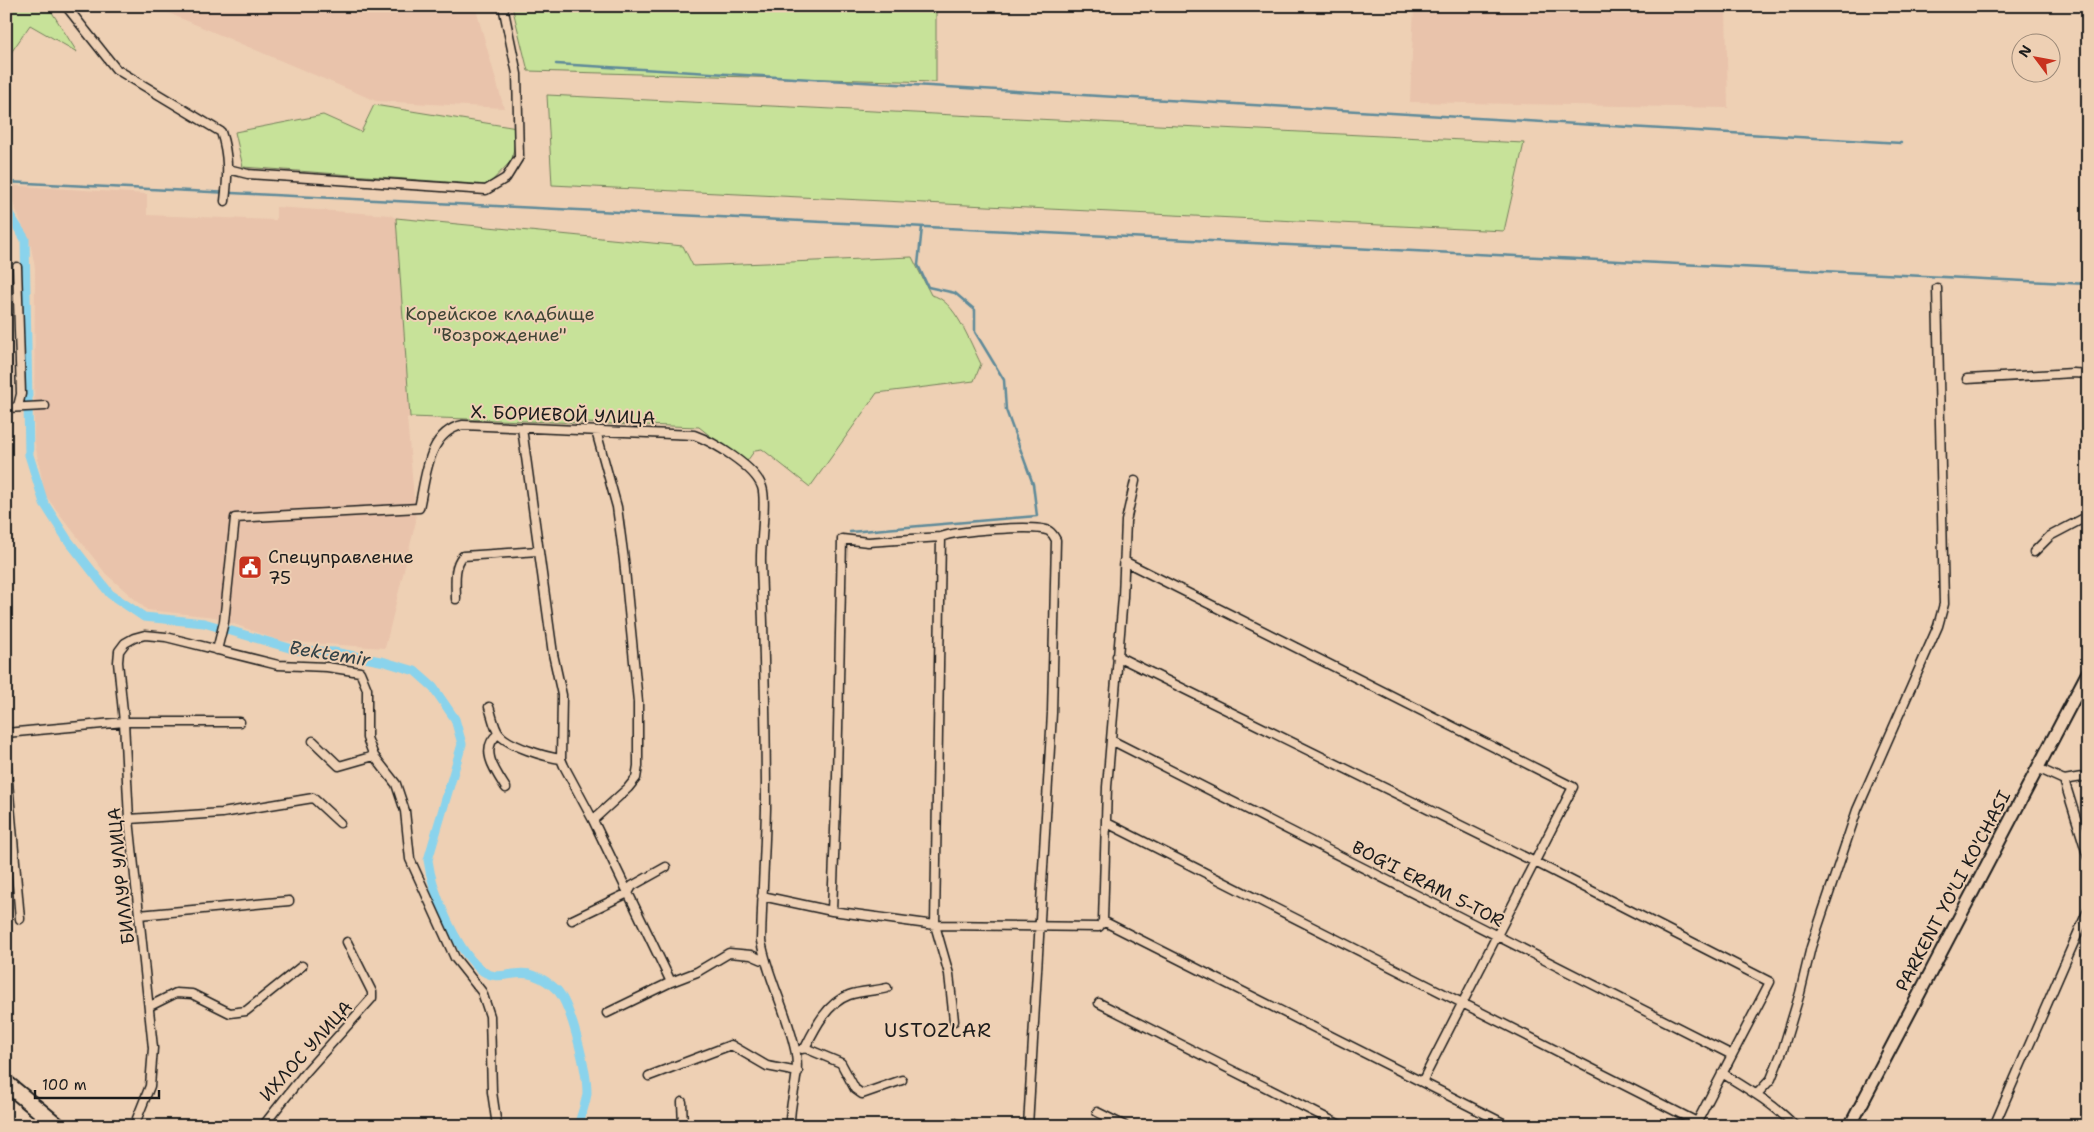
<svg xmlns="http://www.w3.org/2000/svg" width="2094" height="1132" viewBox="0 0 2094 1132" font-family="'Shantell Sans',sans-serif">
	<rect width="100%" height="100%" fill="#eed0b4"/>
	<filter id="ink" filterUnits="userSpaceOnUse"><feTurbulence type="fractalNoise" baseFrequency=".02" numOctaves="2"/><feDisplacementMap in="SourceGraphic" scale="10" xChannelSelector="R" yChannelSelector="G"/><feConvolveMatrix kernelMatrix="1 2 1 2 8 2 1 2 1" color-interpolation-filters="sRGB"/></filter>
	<g filter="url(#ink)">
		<path fill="#e9c3ab" d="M152 6H475L504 108 376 101Z
			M1414 6H1726L1728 108 1410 102Z
			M6 185 147 194V215L276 220V207L390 215 396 218 410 417 407 418 416 521 385 648 280 641 215 617 147 610 106 574 45 495 34 439 35 268 31 247Z"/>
		<path fill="#c7e299" stroke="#727f5a" d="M6 6H48L77 52 30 25 6 60Z
			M512 6H936V82L528 71Z
			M547 95 1524 143 1504 231 552 185Z
			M374 105 517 128 512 160 488 185 243 167 235 132 323 115 361 132Z
			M396 218 683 246 693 266 912 257 931 295C955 299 970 343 981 364L974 381 877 393 810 487 762 449 755 450 745 464 699 427 410 417Z"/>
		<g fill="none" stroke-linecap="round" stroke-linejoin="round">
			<path stroke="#5e8a99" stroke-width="2.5" d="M556 64 1901 143
				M6 182 2088 284
				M850 532 1037 516 1033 484 1006 410 1004 380 975 332V310L955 293 928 287 918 265 922 227"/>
			<path stroke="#8ad3ec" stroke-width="9" d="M6 209 25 239 29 455 44 503 67 539 110 594 144 617 204 623 296 650 334 652 385 662 415 671 433 687 455 719 462 744 428 860C432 891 455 947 479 968 497 985 514 968 533 975 542 978 551 984 558 991 572 1008 587 1071 587 1093 586 1103 581 1116 578 1126"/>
			<g stroke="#1c1c1c" stroke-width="11">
				<path id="street" d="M66 6 116 69 221 132C229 156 228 176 225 201
					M228 169 248 174 486 190 506 178 519 157 517 74 503 6
					M17 267 21 394 18 406
					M1967 379 2073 373 2088 374
					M6 408 45 406
					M522 428 553 654 562 695 561 759 564 766 593 820 671 982 697 972 729 953 751 955 765 961
					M941 537 935 925 949 974 954 1021
					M2034 552 2050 536 2088 516
					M1124 561 1573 787 1422 1082
					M456 599C456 585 453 566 463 556L538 551
					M217 650 224 622 235 518 419 508C426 478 427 432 463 425L694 435C714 442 755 467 762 487 767 501 760 544 761 563 764 645 766 726 766 808 765 852 762 897 761 941 768 980 789 1015 796 1054 800 1079 789 1101 790 1126
					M1117 656 1535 862 1770 982 1695 1126
					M489 707C492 715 494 728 499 734 508 746 546 757 561 759
					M6 733 124 722H240
					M498 734C479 749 495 771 506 788
					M1111 740 1732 1055
					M313 741 339 766 374 756
					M6 759 20 919
					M2042 770 2064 780 2088 857
					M2064 780 2088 776
					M129 819 222 813 313 798 340 823
					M593 820 628 788 636 778 638 766V702L624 560 617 507 596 431
					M1107 823 1697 1122
					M762 896 832 911 935 925 1099 927 1103 921 1107 787 1123 597 1126 521 1135 481
					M832 911 837 776 842 539 868 542 941 537C955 531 1036 524 1049 531 1052 533 1054 536 1056 540L1052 713 1028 1126
					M139 915 289 901
					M572 920 628 893 632 886 666 867
					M1103 921 1509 1126
					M1099 1003 1342 1126
					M150 1006 176 993 192 994 230 1013 246 1011 302 966
					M607 1013 671 982
					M805 1048 841 1063 855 1089 862 1094 902 1080
					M802 1049 805 1048C815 1028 827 1003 849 995 860 991 875 991 887 988
					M1722 1073C1748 1089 1774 1104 1795 1126
					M649 1076 731 1045 767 1066 798 1072
					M1757 1094 1771 1079 1783 1049 1800 993 1811 947 1857 810 1938 626 1944 604 1937 288
					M682 1102 683 1126
					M1097 1112 1125 1126
					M134 1126 150 1086 153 1048 129 819 124 722 118 662 119 651 125 643 134 638 145 635 166 637 278 665 327 667 360 672 367 689V738L374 756 396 784 405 811 410 859 455 958 482 992 490 1016 492 1092 497 1126
					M263 1126 305 1073 372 998V992L347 942
					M946 1126 955 1123
					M1994 1126 2088 910"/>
			</g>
			<g stroke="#1c1c1c" stroke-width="15">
				<path id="secondary" d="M1850 1126 2088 672"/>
			</g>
			<g stroke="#1c1c1c" stroke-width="19">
				<path id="highway" d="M6 1083 58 1126"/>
			</g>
			<use href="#street" stroke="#eed0b4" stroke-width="8"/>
			<use href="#secondary" stroke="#eed0b4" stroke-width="11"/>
			<use href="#highway" stroke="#eed0b4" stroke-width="15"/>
		</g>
	</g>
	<defs>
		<g id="civic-square" transform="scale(1.25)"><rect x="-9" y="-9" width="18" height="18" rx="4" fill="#c8321e" stroke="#eed0b4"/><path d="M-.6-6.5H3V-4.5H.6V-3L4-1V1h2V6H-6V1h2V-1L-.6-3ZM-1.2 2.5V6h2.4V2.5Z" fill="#fff"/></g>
	</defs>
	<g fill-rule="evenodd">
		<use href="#civic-square" x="250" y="567"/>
	</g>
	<g text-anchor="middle" stroke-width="4" stroke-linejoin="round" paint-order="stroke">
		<g font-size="18" fill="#3e4435" stroke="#eed0b4">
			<text x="500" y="320">Корейское кладбище<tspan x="500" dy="21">"Возрождение"</tspan></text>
		</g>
		<g font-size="18" fill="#1c1c1c" stroke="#eed0b4">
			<text transform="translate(563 415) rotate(2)" y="6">Х. БОРИЕВОЙ УЛИЦА</text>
			<text transform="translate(121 876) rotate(-96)" y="6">БИЛЛУР УЛИЦА</text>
			<text transform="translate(1428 884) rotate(27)" y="6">BOG'I ERAM 5-TOR</text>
			<text transform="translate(1953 891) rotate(-62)" y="6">PARKENT YO'LI KO'CHASI</text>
			<text transform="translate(306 1051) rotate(-48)" y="6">ИХЛОС УЛИЦА</text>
		</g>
		<g font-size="18" fill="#1c1c1c" stroke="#eed0b4" text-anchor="start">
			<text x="268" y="563">Спецуправление<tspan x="268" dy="21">75</tspan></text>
		</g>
		<g font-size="19" font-style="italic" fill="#324146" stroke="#eed0b4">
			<text transform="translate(330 653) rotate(9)" y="7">Bektemir</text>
		</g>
		<g font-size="20" letter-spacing="1" fill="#1c1c1c" stroke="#eed0b4">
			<text x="938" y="1037">USTOZLAR</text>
		</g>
	</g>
	<rect width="2094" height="1132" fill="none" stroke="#eed0b4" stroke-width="25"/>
	<rect x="12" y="12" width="2069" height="1107" fill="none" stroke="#1c1c1c" stroke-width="2" filter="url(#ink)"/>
	<g transform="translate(2036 58) rotate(302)"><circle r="24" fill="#eed0b4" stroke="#9a8877"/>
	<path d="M0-4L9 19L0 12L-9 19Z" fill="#c8321e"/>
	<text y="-8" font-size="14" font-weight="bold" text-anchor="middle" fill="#1c1c1c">N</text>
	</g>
	<path d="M35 1090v8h124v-8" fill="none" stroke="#1c1c1c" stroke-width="2.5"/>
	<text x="42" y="1090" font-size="15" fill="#1c1c1c" stroke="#eed0b4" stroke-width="4" paint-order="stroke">100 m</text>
</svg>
